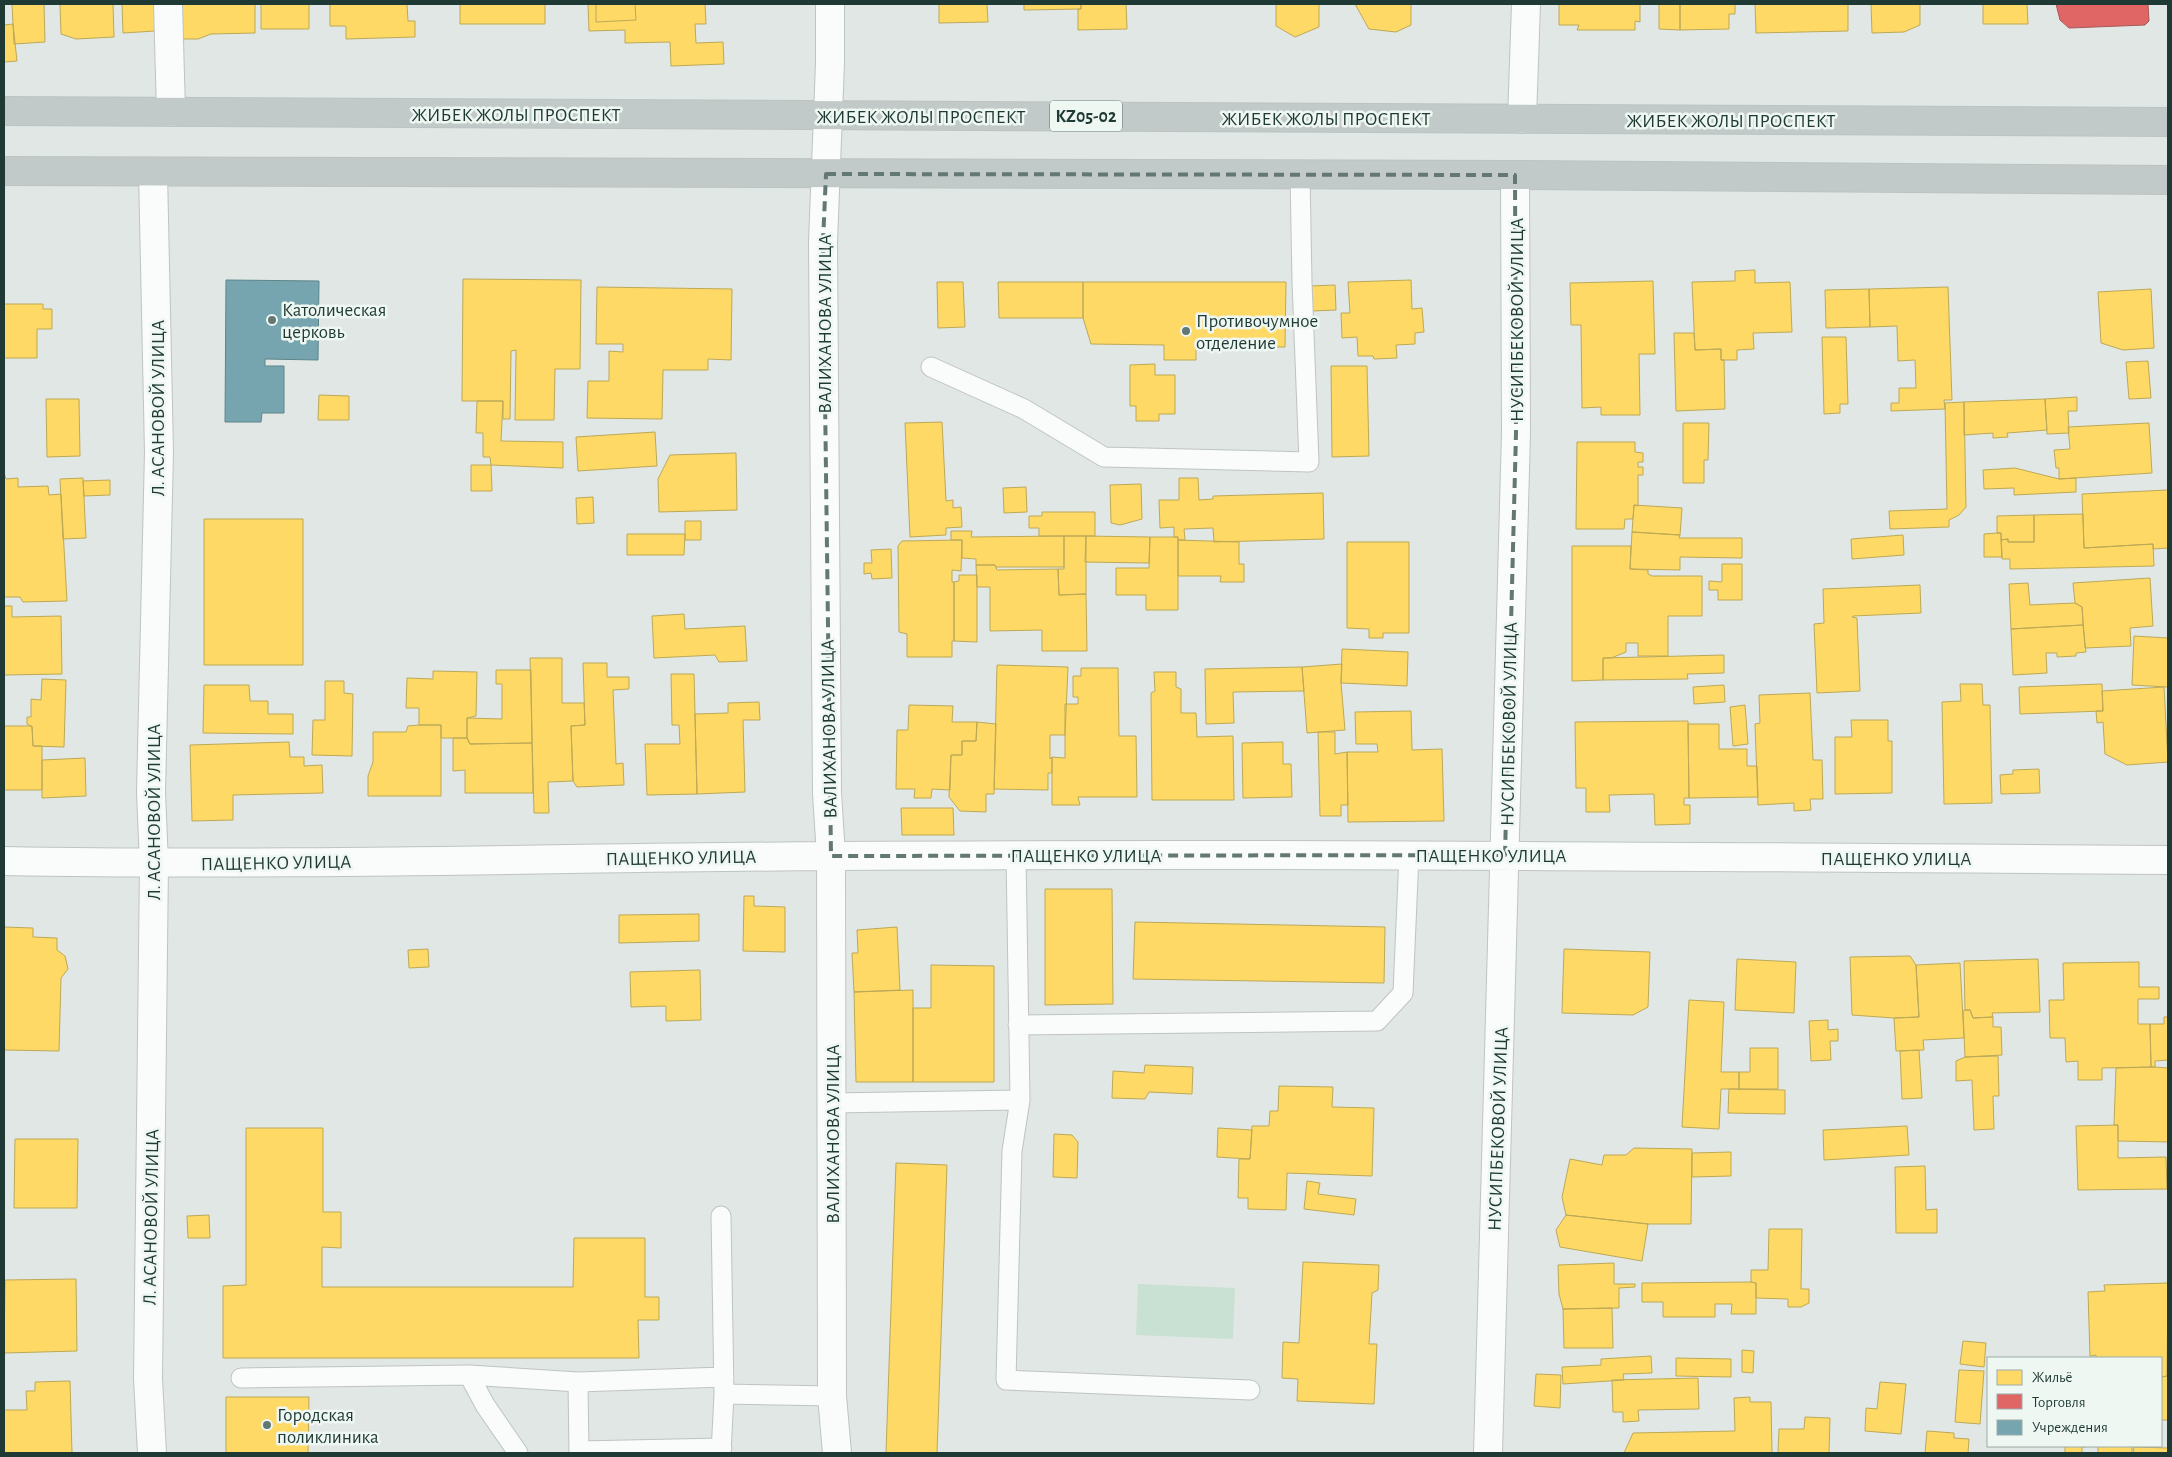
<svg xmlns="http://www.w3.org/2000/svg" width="2172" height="1457" viewBox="0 0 2172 1457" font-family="'Alegreya Sans',sans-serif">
	<rect width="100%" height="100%" fill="#e1e7e5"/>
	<path fill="#c9e1d2" d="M1138 1284 1235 1288 1233 1339 1136 1335Z"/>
	<path fill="#ffd966" stroke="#bca957" d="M12 4H44L45 42 14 44Z
		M60 4H113L114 37 76 39 61 34Z
		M122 4H154L155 31 123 33Z
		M175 4H255V33L211 34 198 39H176Z
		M261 4H309V29H261Z
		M330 4H407L408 21H415V37L346 39V26H330Z
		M460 4H545V24H460Z
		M588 4H705L706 24H695L696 43 723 42 724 64 671 66 670 42 625 43V30L589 31Z
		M596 4H635L636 20 596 22Z
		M939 4H987L988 22 939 23Z
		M1024 4H1081V9L1024 10Z
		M1081 4H1126L1127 29 1078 30V9H1081Z
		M1276 4H1319V27L1295 37 1276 26Z
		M1355 4H1411V25L1396 32 1369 29Z
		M1559 4H1640V22L1635 21V30H1577L1579 25H1559Z
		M1659 4H1680V30L1659 29Z
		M1680 4H1735V14H1729V29L1680 30Z
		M1755 4H1848V31L1756 33Z
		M1871 4H1920V25L1904 32 1872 33Z
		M1983 4H2027L2028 24H1983Z
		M2115 4H2139V14L2116 15Z
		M13 24 17 61 4 62V25Z
		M1755 270V283L1790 282 1792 332 1753 333 1754 349 1737 350V360H1721V349L1695 350 1692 282 1735 281V271Z
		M463 279 581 280 580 369H555L554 420H515L516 350 511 351 510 419H503V401H462Z
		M1411 280 1412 309 1422 308 1424 332 1415 333V344L1396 345 1397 358 1374 359 1373 356H1358L1357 337 1342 338 1341 313H1350L1348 282Z
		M1653 281 1655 354H1639L1640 415H1601V407L1582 408 1581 325H1571L1570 283Z
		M937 282H963L965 327 938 328Z
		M998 282H1083V318H999Z
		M1083 282H1286L1285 347H1196V360H1164V345L1091 344 1083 318Z
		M1335 285 1336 310 1312 311 1310 286Z
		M597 287 732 289 731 360 708 359V370H663L662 419 587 418 588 381H609V351L623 352V344H596Z
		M1948 287 1952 400H1944L1945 409 1891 411V403H1899V388H1916L1915 360 1898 361 1897 326 1870 327 1869 289Z
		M1869 289 1870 327 1826 328 1825 290Z
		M2151 289 2154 348 2123 350 2101 343 2098 292Z
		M4 304H43V309H52V329H37V358H4Z
		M1674 333H1694L1695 350 1721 349V360H1724L1725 409 1676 411Z
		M1822 337H1846L1848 404H1840V413L1824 414Z
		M2148 361 2151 398 2129 399 2126 362Z
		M1155 364V375H1175V414H1159V421H1136V406H1130V365Z
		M1331 366H1367L1369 456 1332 457Z
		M319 395 349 396V420H318Z
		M2077 397V411H2068L2069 433 2047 434 2045 399Z
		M46 399H79L80 456 47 457Z
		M2045 399 2047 430 2007 433 2008 437 1993 438V433L1964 435V402Z
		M477 401H503L501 441 563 442V468L491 465 490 457H483V433H476Z
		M1964 402 1966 507 1959 515 1949 520V527L1890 529 1889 511 1947 509 1945 403Z
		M942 422 946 501 953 500V508L961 507 962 527 946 528V535L910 537 905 423Z
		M1683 423H1709L1708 460H1704V483H1683Z
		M2149 423 2152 473 2059 479V468H2056L2054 450 2070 449 2068 427Z
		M655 432 657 466 578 471 576 437Z
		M1577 442H1635V452L1643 453V462H1638V467H1643V475H1638V506L1634 505 1633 519H1625L1624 529H1576Z
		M736 453 737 510 659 512 658 479 670 455Z
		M471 465H491L492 491H471Z
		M2015 468 2059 479 2076 478V492L2014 495V488L1984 489 1983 470Z
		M4 473 6 479 18 478V487L48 486 49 495 61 494 67 601 23 602 20 597H4Z
		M83 478 86 538 63 539 60 479Z
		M1179 478H1198L1199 500 1213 499V496L1323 493 1324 539 1214 542 1213 528 1184 529 1185 540H1178V537H1174V527L1160 528 1159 500H1179Z
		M110 480V495L84 496 83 481Z
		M1141 484 1142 519 1120 525 1111 523 1110 485Z
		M1026 487 1027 512 1004 513 1003 488Z
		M2168 490V548L2153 549V544L2084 548 2082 494Z
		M593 497 594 523 577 524 576 498Z
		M1634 505 1682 508 1680 535 1632 532Z
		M1042 512H1095V536H1039V528H1029V516H1042Z
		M2083 514 2084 548 2153 544 2154 566 2010 569V559H2002L2001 540 2008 539V542H2034V515Z
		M2034 515V542H2008V539L2001 540V533H1997V516Z
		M204 519H303V665H204Z
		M685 521H701V540H685Z
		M951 531H972L971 537 1064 536V567H996L995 565H976V559L962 558V540H951Z
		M1632 532 1680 535 1679 538H1742V558L1680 557V570L1630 569Z
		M1997 533H2001L2002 557H1984V534Z
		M627 534H685L684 555H627Z
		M1903 535 1904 555 1852 559 1851 539Z
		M1064 536H1086V594L1059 595 1058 569H1064Z
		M1086 536 1150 537 1149 563 1085 562Z
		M1150 537H1178V610H1146V595H1116V568H1149Z
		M962 540 961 571 952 570V582H954V641H952V657H907V634L899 632 898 546 902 541Z
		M1178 540 1239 542V564H1244V582H1220L1221 576H1178Z
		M1347 542H1409V633H1383V638H1369V629L1347 628Z
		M1572 546H1631L1630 569 1648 570V574L1652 576H1702V616H1668V656H1638V643H1626V652L1611 658H1603V680L1572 681Z
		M891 549 892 578 872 579 871 573 864 574V563H872L871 550Z
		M1722 564H1742V600H1718V590H1709V581L1722 582Z
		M976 565H995L997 570 1058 569 1059 595 1086 594 1087 651H1042V630L990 631V587H977Z
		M959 575H977V642L954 641V582L959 581Z
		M2150 578 2153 626 2130 628 2131 646 2085 648 2082 607 2075 603 2073 583Z
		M2028 583 2030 605 2075 603 2082 607 2083 625 2011 629 2009 584Z
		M1920 585 1921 613 1853 616 1852 617 1857 618 1860 691 1817 693 1814 624 1824 623 1823 589Z
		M4 606H12V617L61 616 62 674 4 675Z
		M684 614 685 629 745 626 747 661 719 662 715 655 654 658 652 616Z
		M2083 625 2086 652 2076 653V656L2057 657V653H2046L2047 673 2013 675 2011 629Z
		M2134 636 2168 638V687L2132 685Z
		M1342 649 1408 652 1407 686 1341 683Z
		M1724 655V673L1687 674 1688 679 1603 680V658Z
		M530 658H562V703H584L585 725 571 726 573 781 548 782 549 813H534Z
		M583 663H607V677H629V689L613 690 616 764 623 763 624 785 577 787 573 781 571 726 585 725Z
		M1342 664 1341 683 1345 730 1307 733 1302 667Z
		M997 665 1068 667 1065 735H1050V759L1052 757V773H1048V790L994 789Z
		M1302 667 1304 691 1233 692 1234 723 1206 724 1205 669Z
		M1081 668H1118L1119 736H1136L1137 797H1078L1080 805H1052V757L1065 758V704H1078V697H1073V676H1081Z
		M496 670H531L532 743 470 744 467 738V718L502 719V684H496Z
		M433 671 477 672 476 716 467 718V738H441V725H419V708H406L407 678 433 679Z
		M1154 672H1176V687L1181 689V713H1196L1197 737 1233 736 1234 800H1152L1151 693 1155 691Z
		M671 674H694L697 794 647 795 645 744H680L679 725H672Z
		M42 679 66 680 64 747 33 746 32 727 27 724V717H31V699L41 700Z
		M325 681H344V693L353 694 352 756 312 755 313 720H325Z
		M1960 684H1982L1983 705H1990L1992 803 1944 804 1942 702 1961 701Z
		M2102 684 2103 711 2020 714 2019 687Z
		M204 685H249L250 701H268V714H293V734L203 733Z
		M1724 685 1725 702 1694 704 1693 687Z
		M2164 687 2168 762 2127 765 2105 754 2103 722 2097 723 2096 711H2103L2102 691Z
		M1810 693 1813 760H1822L1823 799H1810L1811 810 1794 811V803L1758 805 1755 724 1760 723 1759 695Z
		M759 702 760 720H743L745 792 697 794 695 714 728 713V703Z
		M909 705 953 706 952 722H977L976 741H962V755H951L950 790 932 789 931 798H914L915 789H896L897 730H908Z
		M1745 705 1748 744 1733 746 1730 707Z
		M1411 711 1412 750 1442 749 1444 821 1348 822 1347 752H1378L1377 744H1356L1355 712Z
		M1851 720H1888V741H1892V793L1835 794V737H1852Z
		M1688 721 1689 798H1684V805H1690V824L1655 825 1654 794 1609 795 1610 812H1586V788H1576L1575 722Z
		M977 722 996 724 994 794H986V812L960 811 949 797 951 755H962V741H976Z
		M1688 724H1719V749H1747V766H1757L1758 797 1689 798Z
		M419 725H441V796H368V776L373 762V732H406L408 726Z
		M4 726H32L33 746H42V790H4Z
		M1318 732H1335V754L1347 752 1348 805H1341V816H1320Z
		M453 738H467L470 744 532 743 533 793H465V770L453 771Z
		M289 742 290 757H304V766L322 765 323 793 233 795V820L192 821 190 745Z
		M1283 742V764H1291L1292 797 1243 798 1242 743Z
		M85 758 86 796 42 798V760Z
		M2039 769 2040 793 2001 794 2000 775 2013 774V770Z
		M901 808H953L954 835H902Z
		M1045 889H1112L1113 1004 1045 1005Z
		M744 896H754V906L785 907V952L743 951Z
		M699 914V941L619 943V915Z
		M1135 922 1385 927 1384 983 1133 979Z
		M4 927 33 928V937L57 938V950L65 956 68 969 61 978 59 1051 4 1050Z
		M897 927 900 990 854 992 852 953H858L857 930Z
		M428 949 429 967 409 968 408 950Z
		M1564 949 1650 952 1648 1007 1633 1015 1562 1013Z
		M1910 956 1916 965 1919 1017 1894 1018 1852 1015 1850 957Z
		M1737 959 1796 962 1794 1013 1735 1010Z
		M2038 959 2040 1012 1992 1013 1993 1017 1973 1018 1970 1010H1965L1964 961Z
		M2139 962V987H2159V999H2138V1024H2150L2151 1067 2102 1068V1080H2078V1061L2066 1062 2065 1038H2050L2049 1000H2064L2063 963Z
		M1960 963 1964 1038 1923 1040 1924 1050 1896 1051 1894 1018 1919 1017 1916 965Z
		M931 965 994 966V1082H913V1008H931Z
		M700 970 701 1020 666 1021V1006L631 1007 630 972Z
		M913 990V1082H856L854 992Z
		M1689 1000 1724 1002 1721 1072H1739V1089H1721L1719 1129 1682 1127Z
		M1965 1010H1970L1973 1018 1993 1017V1027H2001L2002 1055 1965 1057 1963 1011Z
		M2164 1017H2168V1060L2155 1061V1067H2151L2150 1024H2164Z
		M1828 1020V1030L1838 1029V1041H1830L1831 1060 1811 1061 1809 1021Z
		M1750 1048H1778V1089H1739V1072H1750Z
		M1919 1050 1922 1098 1902 1099 1900 1051Z
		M1998 1056 1999 1096H1993L1994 1129 1974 1130 1972 1080 1956 1081V1061L1965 1057Z
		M1145 1065 1193 1067 1192 1094 1149 1092 1145 1099 1112 1098 1113 1071 1144 1073Z
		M2155 1067 2168 1068V1142L2118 1141V1125H2114L2116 1068Z
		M1279 1086 1333 1087 1332 1107 1374 1108 1372 1176 1287 1173 1286 1210 1248 1209V1198H1238L1239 1159H1250L1252 1126H1269L1270 1111H1278Z
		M1729 1089 1785 1090V1114L1728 1113Z
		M2118 1125V1158L2166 1157 2167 1189 2078 1190 2076 1126Z
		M1907 1126 1909 1155 1824 1160 1823 1130Z
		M246 1128H323V1212H341V1248L322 1247V1287H573L574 1238H645V1297H659V1320H638L639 1358H223V1286L246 1285Z
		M1218 1128 1252 1130 1250 1159 1217 1157Z
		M1054 1134 1072 1135 1078 1142 1077 1178 1053 1177Z
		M15 1139H78L77 1208H14Z
		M1634 1148 1692 1149 1691 1224H1648L1566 1215 1562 1197 1570 1159 1602 1165 1604 1155H1626Z
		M1731 1152V1176L1692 1177V1153Z
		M896 1163 947 1165 937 1453H886Z
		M1925 1166 1926 1210 1937 1209V1233H1896L1895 1167Z
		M1307 1181 1320 1183 1318 1194 1356 1199 1354 1215 1304 1209Z
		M209 1215 210 1238H188L187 1216Z
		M1566 1215 1648 1224 1642 1261 1560 1247 1556 1230Z
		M1769 1229H1802L1801 1289H1809V1303L1801 1307H1788V1299L1756 1298V1283L1751 1282V1270H1768Z
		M1303 1262 1379 1265 1378 1290 1372 1293 1369 1344H1377L1374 1404 1297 1401 1298 1379 1282 1378 1283 1342 1299 1343Z
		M1614 1263V1284H1635V1287L1619 1288V1308L1563 1309 1559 1294 1558 1265Z
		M76 1279 77 1351 4 1353 5 1280Z
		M1751 1282 1756 1283V1314H1731L1732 1304H1715V1317H1663V1302H1642V1283Z
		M2168 1283 2167 1376 2161 1377V1358H2096V1355L2090 1356 2088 1292 2105 1291 2104 1285Z
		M1612 1308 1613 1348H1564L1563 1309Z
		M1963 1341 1986 1343 1984 1367 1960 1364Z
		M1742 1350 1754 1351 1753 1373 1742 1372Z
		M1651 1356 1652 1373 1623 1374 1624 1380 1563 1384 1562 1367 1601 1365V1359Z
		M1676 1358 1731 1359V1377L1676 1376Z
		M1959 1370 1984 1371 1980 1424 1955 1422Z
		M1536 1374 1561 1375 1560 1408 1534 1406Z
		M2168 1376V1420H2161V1377Z
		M1698 1378 1699 1409 1638 1410 1639 1421 1623 1422V1412H1613L1612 1380Z
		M70 1381 72 1453H4V1410H27L26 1391H35V1382Z
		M1880 1382 1906 1384 1901 1434 1865 1431 1866 1408 1877 1409Z
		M226 1397H309L308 1453H226Z
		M1750 1397V1402H1771L1772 1453H1624L1633 1433 1735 1431 1734 1398Z
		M1805 1417 1830 1418 1829 1453H1778L1779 1429H1804Z
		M1927 1431 1954 1433V1438L1969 1439 1968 1453H1925Z
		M2065 1446H2098L2082 1447V1453H2065Z
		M2098 1446H2132V1453H2098Z
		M2134 1447 2168 1448V1453H2133Z"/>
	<path fill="#e06666" stroke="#a65957" d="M2056 4H2148L2149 21 2145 25 2069 28 2060 20Z"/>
	<path fill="#76a5af" stroke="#5c858a" d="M226 280 319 281 318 360 265 359V366H284V413H262L261 422H225Z"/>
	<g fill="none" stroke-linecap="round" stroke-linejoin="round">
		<g stroke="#bec4c2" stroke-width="21">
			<path id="service" d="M931 367 1024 409 1104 457 1309 462 1302 282 1300 175
				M1016 855 1020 1100 1012 1151 1006 1380 1250 1390
				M1018 1025 1377 1021 1403 993 1409 855
				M832 1103 1020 1100
				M721 1216 724 1394 832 1396
				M469 1375 485 1405 518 1453
				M241 1378 469 1375 578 1382
				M579 1451 722 1448
				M579 1453 578 1382 724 1377
				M721 1453 724 1394"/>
		</g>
		<g stroke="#bec4c2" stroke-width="30">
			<path id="minor" d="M168 4 171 112
				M830 4V63L823 242 827 793 831 856 832 1396 837 1453
				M1522 119 1526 4
				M4 861C279 866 555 858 830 856 1276 853 1722 857 2168 860
				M152 1453 148 1379 154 864 151 792 159 452 153 172
				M1488 1453 1516 433 1515 175"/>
		</g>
		<g stroke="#bbc4c2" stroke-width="30">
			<path id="trunk" d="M4 111 2168 122
				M4 171 1515 175 2168 180"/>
		</g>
		<use href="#service" stroke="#fafbfb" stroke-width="19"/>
		<use href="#minor" stroke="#fafbfb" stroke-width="28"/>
		<use href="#trunk" stroke="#c2cac9" stroke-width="28"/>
	</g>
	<path fill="none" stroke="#637773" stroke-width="4" stroke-dasharray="10 6" stroke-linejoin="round" d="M826 174 1515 175 1516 433 1505 855 831 856 823 242Z"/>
	<g fill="#637773" stroke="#eff7f3" stroke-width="2">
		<circle cx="272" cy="320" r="5"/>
		<circle cx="1186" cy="331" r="5"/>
		<circle cx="267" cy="1425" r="5"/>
	</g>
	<g text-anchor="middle" stroke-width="5" stroke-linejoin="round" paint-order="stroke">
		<rect fill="#eff7f3" stroke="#5d736e" stroke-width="1" x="1050" y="100.5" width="72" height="31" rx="4"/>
		<g font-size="18" font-weight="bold" fill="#1f3a35">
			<text x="1086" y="122">KZ05-02</text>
		</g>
		<g font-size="19" fill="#1f3a35" stroke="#eff7f3">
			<text x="516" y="121">ЖИБЕК ЖОЛЫ ПРОСПЕКТ</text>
			<text x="921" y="123">ЖИБЕК ЖОЛЫ ПРОСПЕКТ</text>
			<text x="1326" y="125">ЖИБЕК ЖОЛЫ ПРОСПЕКТ</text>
			<text x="1731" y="127">ЖИБЕК ЖОЛЫ ПРОСПЕКТ</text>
			<text transform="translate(1516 320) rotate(-90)" y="7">НУСИПБЕКОВОЙ УЛИЦА</text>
			<text transform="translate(824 324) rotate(-90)" y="7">ВАЛИХАНОВА УЛИЦА</text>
			<text transform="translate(157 408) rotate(-90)" y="7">Л. АСАНОВОЙ УЛИЦА</text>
			<text transform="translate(1508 724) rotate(-89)" y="7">НУСИПБЕКОВОЙ УЛИЦА</text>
			<text transform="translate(828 729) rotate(-91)" y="7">ВАЛИХАНОВА УЛИЦА</text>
			<text transform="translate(153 812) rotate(-90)" y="7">Л. АСАНОВОЙ УЛИЦА</text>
			<text x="1086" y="862">ПАЩЕНКО УЛИЦА</text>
			<text x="1491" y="862">ПАЩЕНКО УЛИЦА</text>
			<text transform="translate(681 857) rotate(-1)" y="7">ПАЩЕНКО УЛИЦА</text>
			<text x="1896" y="865">ПАЩЕНКО УЛИЦА</text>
			<text transform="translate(276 862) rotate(-1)" y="7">ПАЩЕНКО УЛИЦА</text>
			<text transform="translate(1497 1129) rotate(-88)" y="7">НУСИПБЕКОВОЙ УЛИЦА</text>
			<text transform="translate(832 1134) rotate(-90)" y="7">ВАЛИХАНОВА УЛИЦА</text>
			<text transform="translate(150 1217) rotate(-89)" y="7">Л. АСАНОВОЙ УЛИЦА</text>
		</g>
		<g font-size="19" fill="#1f3a35" stroke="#eff7f3" text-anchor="start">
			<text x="282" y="316">Католическая<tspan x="282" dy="22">церковь</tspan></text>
			<text x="1196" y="327">Противочумное<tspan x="1196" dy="22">отделение</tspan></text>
			<text x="277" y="1421">Городская<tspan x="277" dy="22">поликлиника</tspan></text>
		</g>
	</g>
	<rect width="2172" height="1457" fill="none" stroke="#1f3a35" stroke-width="10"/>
	<rect x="1987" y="1357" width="175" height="90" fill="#eff7f3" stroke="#9caba7"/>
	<rect x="1997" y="1370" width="25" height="15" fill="#ffd966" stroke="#9caba7"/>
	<text x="2032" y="1382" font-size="15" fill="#1f3a35">Жильё</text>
	<rect x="1997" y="1394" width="25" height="15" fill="#e06666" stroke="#9caba7"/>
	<text x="2032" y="1407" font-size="15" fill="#1f3a35">Торговля</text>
	<rect x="1997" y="1420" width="25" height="15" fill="#76a5af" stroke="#9caba7"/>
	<text x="2032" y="1432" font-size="15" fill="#1f3a35">Учреждения</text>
</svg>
